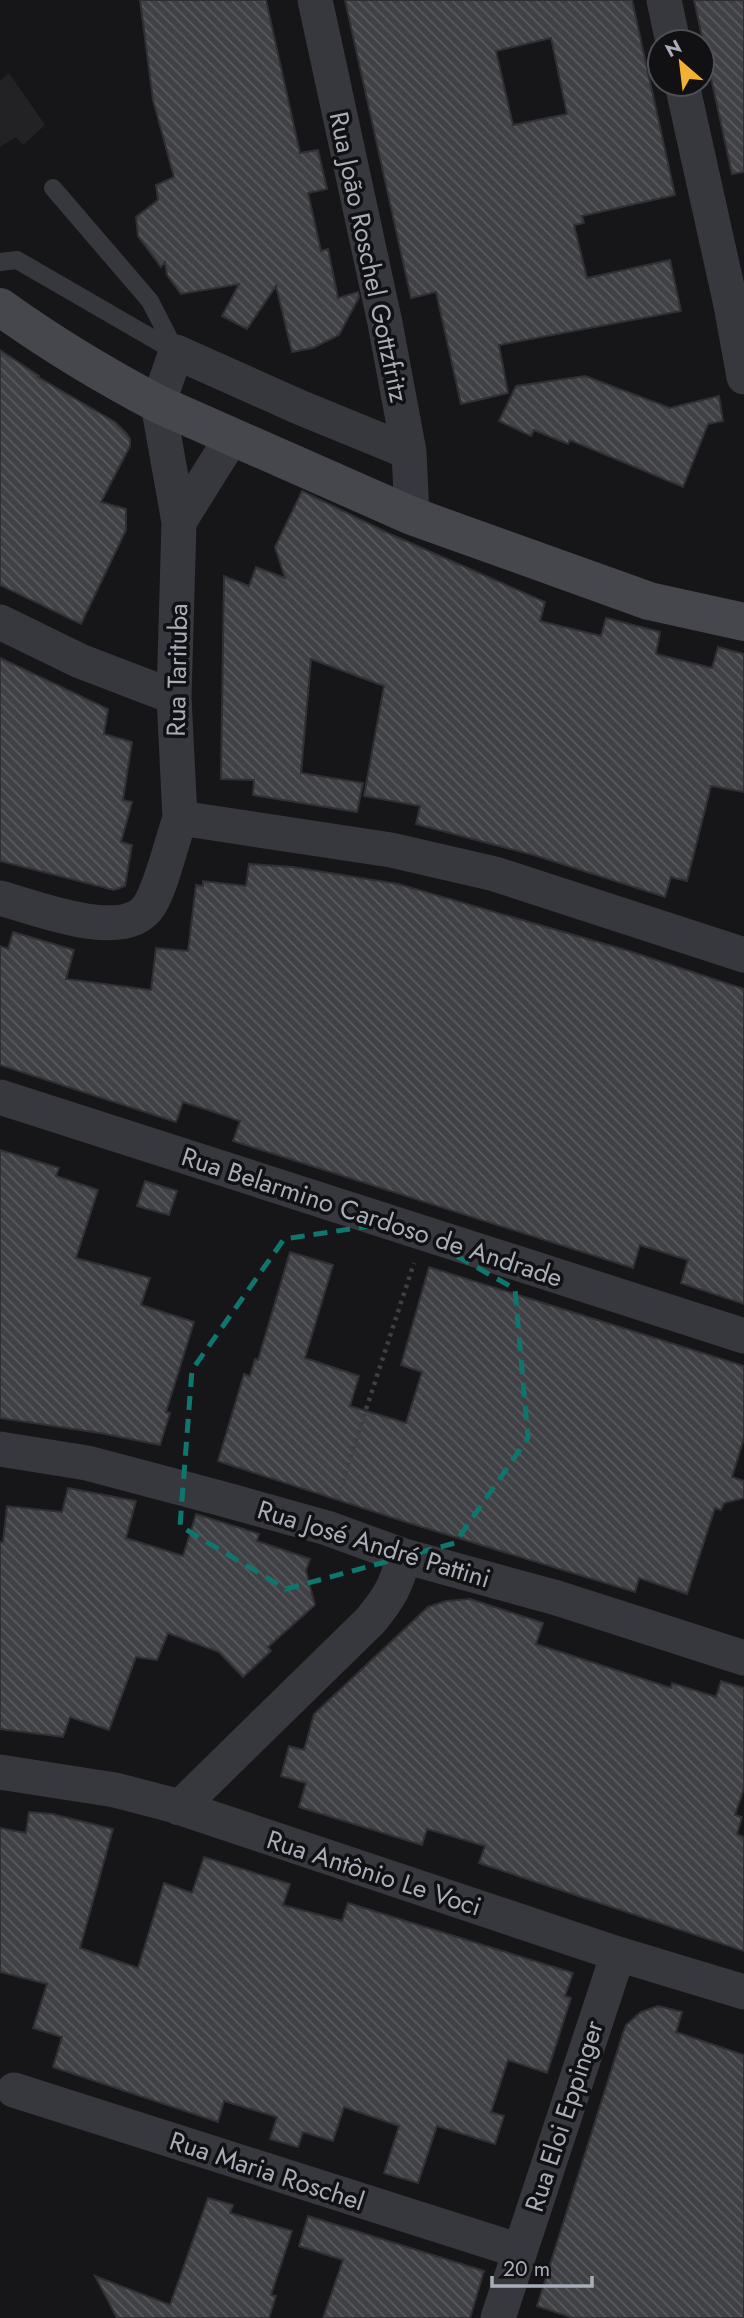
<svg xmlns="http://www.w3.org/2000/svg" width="744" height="2318" viewBox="0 0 744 2318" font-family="Jost,sans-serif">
	<defs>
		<pattern id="building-back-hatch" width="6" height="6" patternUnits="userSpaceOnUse" patternTransform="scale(1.75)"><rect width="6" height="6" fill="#404145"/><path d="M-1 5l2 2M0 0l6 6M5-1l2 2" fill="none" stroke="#595a5e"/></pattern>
	</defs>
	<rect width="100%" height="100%" fill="#161618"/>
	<path fill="#222225" d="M9 73 45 125 23 145 16 137 0 147V81Z"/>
	<path fill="url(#building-back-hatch)" stroke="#303034" stroke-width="2" fill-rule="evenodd" d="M140 0H266L300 153 318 150 327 189 308 193 321 251 328 249 338 298 358 292 359 297 339 335 313 348 292 352 276 286 247 329 222 316 239 284 181 294 167 275 165 262 161 267 138 236 136 217 158 200 156 185 174 177 153 100Z
		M345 0H632L675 195 582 216 584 223 574 225 587 278 670 260 681 311 499 345 508 393 461 404 436 292 411 298ZM551 38 567 114 513 125 496 51Z
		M694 0H744V172L732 174Z
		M0 350 39 376 38 377 115 422 126 433 130 439V446L101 502 126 509V530L81 624 0 585Z
		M585 376 670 408 719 396 723 421 708 424 683 487 570 440 568 444 534 430 531 436 499 421 516 386Z
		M302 491 390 534 545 602 540 621 601 636 606 618 660 632 656 654 712 668 718 647 744 654V792L711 786 687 881 671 877 665 897 537 856 416 824 420 806 364 796 384 686 311 659 301 773 363 783 357 812 253 795 254 780 221 779 224 576 249 586 256 567 285 578 275 547Z
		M0 658 108 709 104 734 132 742 123 800 132 802 121 842 132 845 125 886 114 890 0 861Z
		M249 864 293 867 398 884 629 951 744 989V1304L681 1283 688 1260 640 1245 633 1268 233 1141 240 1121 211 1111 183 1102 176 1122 0 1065V946L8 949 13 932 74 950 66 979 151 990 156 948 188 951 196 885 203 886V881L246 886Z
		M0 1150 59 1168 56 1176 98 1190 76 1258 150 1278 141 1305 194 1322 166 1412 170 1413 160 1445 100 1433 0 1418Z
		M145 1181 177 1191 169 1215 137 1206Z
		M290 1252 333 1265 305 1358 359 1376 350 1406 406 1423 422 1372 401 1365 429 1267 744 1366V1438L732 1477 744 1481V1498L724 1503 721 1510 715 1508 687 1594 639 1578 635 1592 409 1523 218 1461 244 1374 250 1376 255 1359 258 1360Z
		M68 1488 136 1501 126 1538 183 1556 196 1514 259 1534 257 1541 310 1559 306 1571 315 1605 268 1647 271 1651 243 1677 219 1652 168 1633 157 1660 136 1657 109 1730 70 1717 63 1737 0 1729V1542H3L7 1506 62 1512Z
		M470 1599 543 1623 536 1644 671 1688 672 1683 716 1697 721 1681 744 1688V1788L735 1815 742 1817 737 1834 744 1837V1951L479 1863 485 1846 427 1829 422 1845 299 1807 306 1783 281 1776 289 1746 304 1750 314 1714 428 1607 446 1601Z
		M29 1812 52 1814 113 1829 80 1948 138 1968 164 1883 192 1893 204 1857 290 1884 283 1905 342 1921 348 1903 573 1973 565 1996 571 1998 547 2073 508 2060 491 2112 504 2116 495 2144 437 2126 418 2183 384 2173 399 2126 344 2107 333 2141 303 2132 298 2147 270 2139 277 2117 224 2101 218 2122 53 2067 62 2037 33 2028 47 1984 0 1972V1828L26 1833Z
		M658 2006 682 2012 676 2032 744 2055V2318H573L537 2306 623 2033 626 2025 641 2012Z
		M208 2198 233 2205 230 2213 292 2231 271 2295 276 2296 269 2318H117L95 2276 170 2305Z
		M308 2216 484 2271 470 2318H323L343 2260 299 2246Z"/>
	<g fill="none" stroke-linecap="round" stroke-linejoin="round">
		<path stroke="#3d3f44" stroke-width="4.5" stroke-dasharray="3.5 5" stroke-linecap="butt" d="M337 1498 414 1263"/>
		<path stroke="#37383d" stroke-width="18" d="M53 188 150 301 176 352
			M0 262 17 260 176 352"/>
		<path stroke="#37383d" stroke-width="35" d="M315 0 385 323 409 452 412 516
			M664 0 673 42
			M682 84 731 305 744 377
			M179 522 232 437
			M0 622 80 661 174 697
			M180 818 174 697 179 522 158 404 176 352 299 407 409 452
			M0 898C35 907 124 944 149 906 161 888 172 841 180 818L391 850 495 874 744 955
			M0 1097 744 1336
			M0 1449 87 1463 223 1499 327 1528 404 1556 557 1598 744 1658
			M0 1772 115 1790 169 1804 618 1954 744 1992
			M179 1808 370 1621C390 1597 396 1586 404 1556
			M14 2090 520 2251
			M498 2318 618 1954"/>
		<path stroke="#45474d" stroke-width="38" d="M0 307C50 343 103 375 158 404L412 516 649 601 744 622"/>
	</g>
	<path fill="none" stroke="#0f766e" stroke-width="5" stroke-dasharray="14 9" stroke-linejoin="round" d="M397 1222 515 1289 528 1438 455 1543 286 1589 180 1526 192 1370 284 1239Z"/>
	<g text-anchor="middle" stroke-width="7" stroke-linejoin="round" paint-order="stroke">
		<g font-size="26" fill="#a8adb8" stroke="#111113">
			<text transform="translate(369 257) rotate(78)" y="9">Rua João Roschel Gottzfritz</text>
			<text transform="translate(177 670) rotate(-89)" y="9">Rua Tarituba</text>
			<text transform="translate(372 1217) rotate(18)" y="9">Rua Belarmino Cardoso de Andrade</text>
			<text transform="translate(374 1544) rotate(17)" y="9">Rua José André Pattini</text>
			<text transform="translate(374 1873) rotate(18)" y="9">Rua Antônio Le Voci</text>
			<text transform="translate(564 2116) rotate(-72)" y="9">Rua Eloi Eppinger</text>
			<text transform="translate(267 2171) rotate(18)" y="9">Rua Maria Roschel</text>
		</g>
	</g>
	<g transform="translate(681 63) rotate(332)"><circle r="33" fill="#111113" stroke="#4d4f55" stroke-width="2"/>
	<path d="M0-5L12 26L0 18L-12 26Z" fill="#f2b134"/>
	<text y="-10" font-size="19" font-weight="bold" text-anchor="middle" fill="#a8adb8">N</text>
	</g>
	<path d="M492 2276v10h100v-10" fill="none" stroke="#a8adb8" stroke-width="3.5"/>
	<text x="503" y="2276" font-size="21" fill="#a8adb8" stroke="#111113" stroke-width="5" paint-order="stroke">20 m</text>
</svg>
